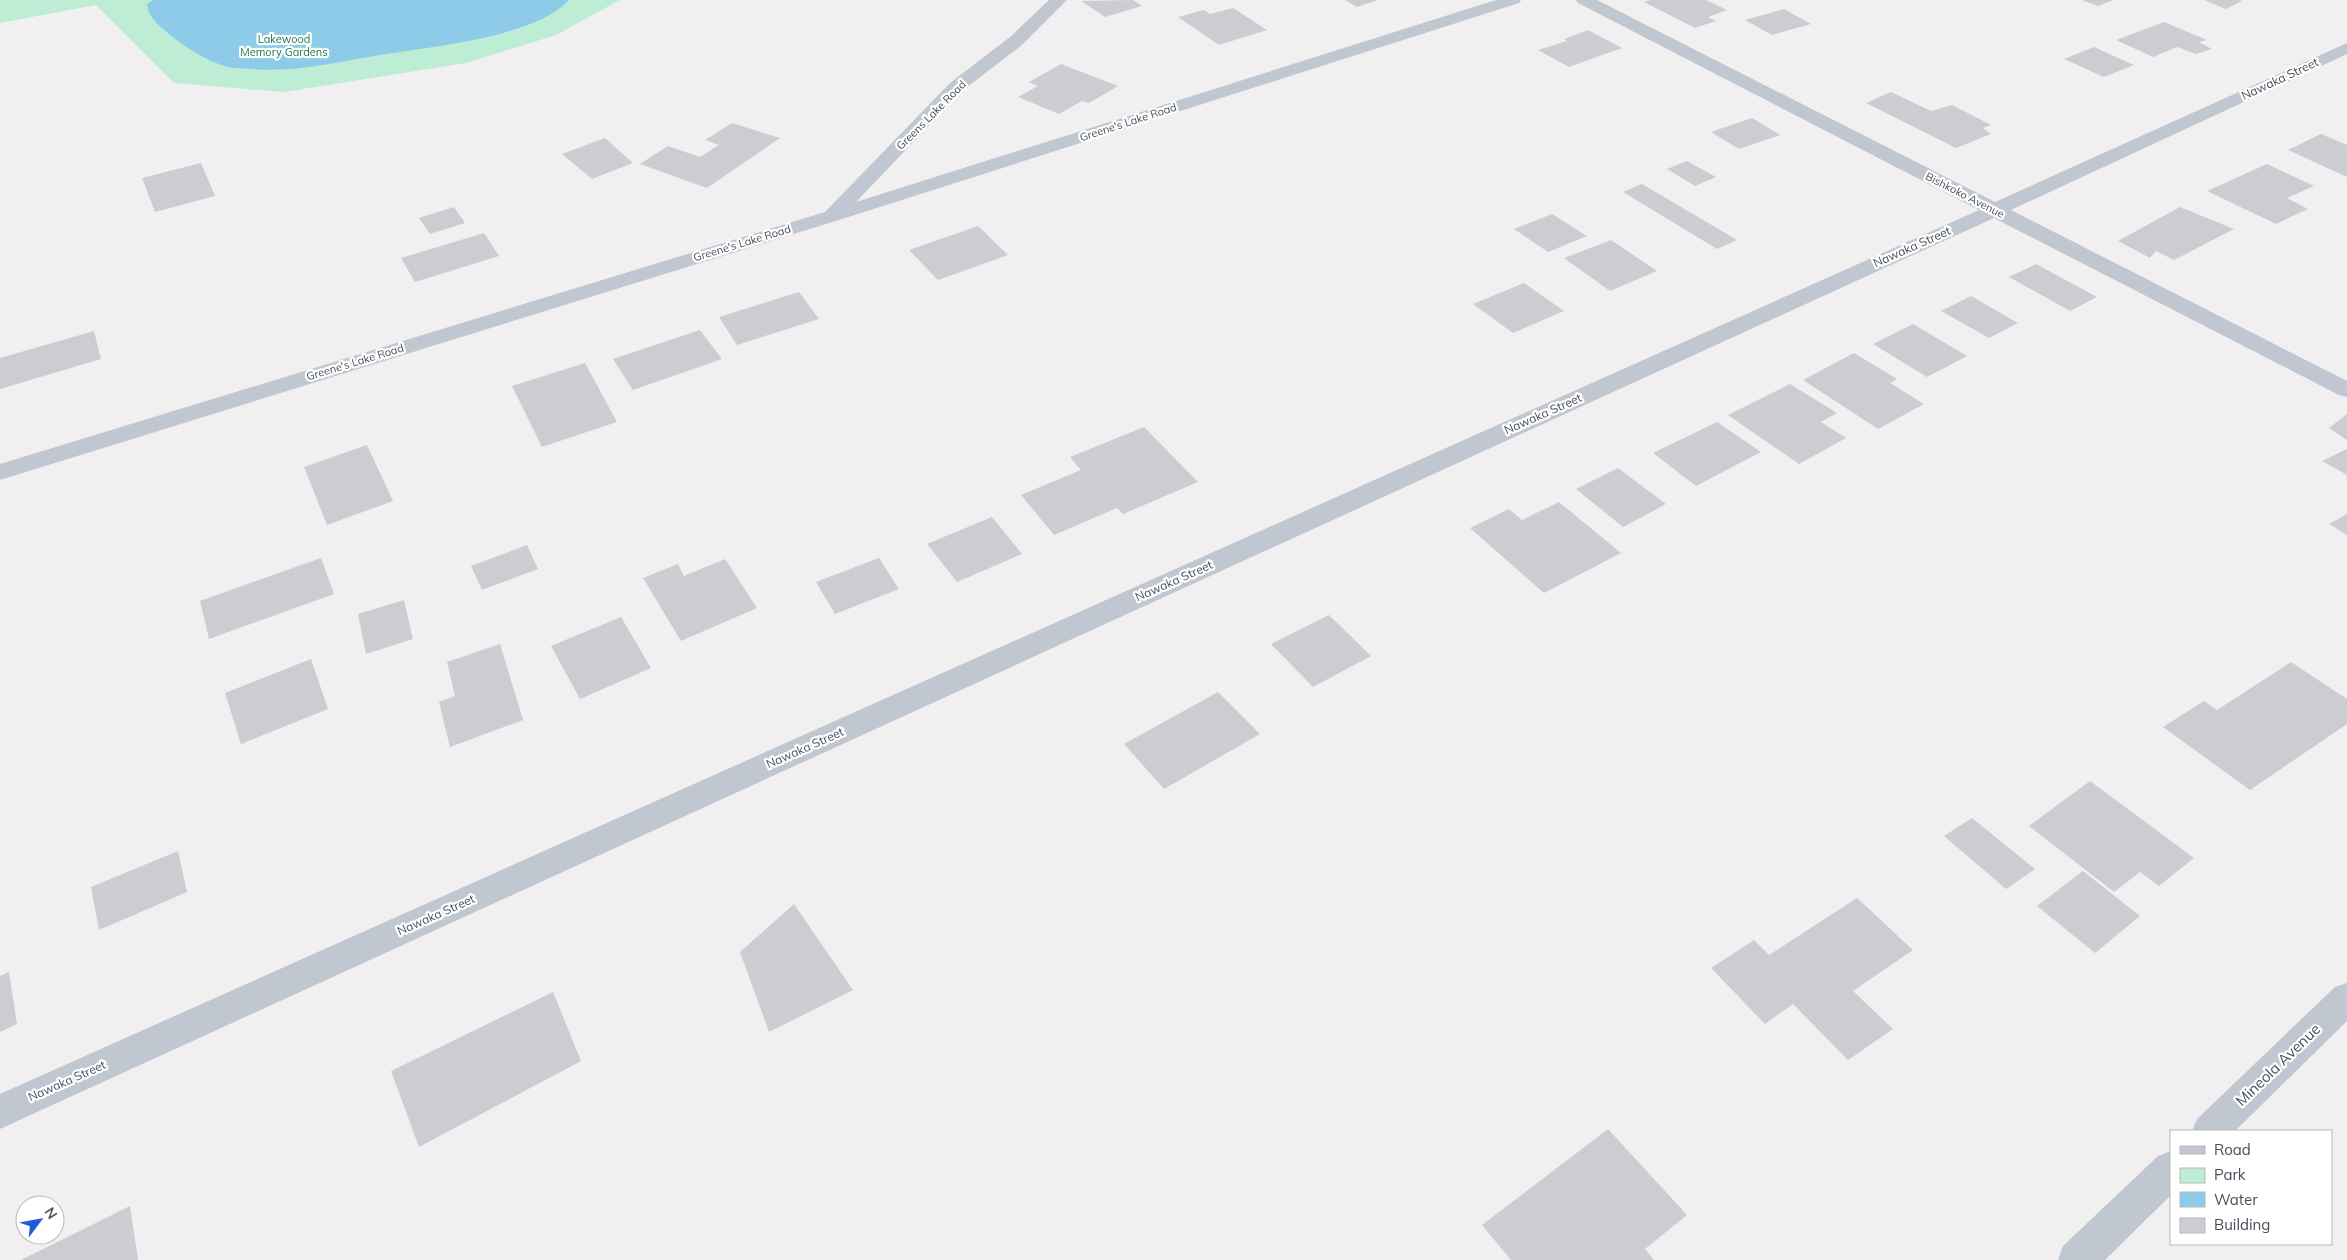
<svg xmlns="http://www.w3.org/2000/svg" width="2347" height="1260" viewBox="0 0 2347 1260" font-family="Mulish,sans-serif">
	<rect width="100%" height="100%" fill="#f1efef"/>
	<path fill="#beedd6" d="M0 0H620L556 35 466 63 284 92 174 83 96 5 0 23Z"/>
	<path fill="#8dcbe9" d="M153 0H569C535 37 434 46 386 54 340 61 297 73 251 69 243 68 235 69 228 67 206 61 186 48 169 34 159 26 148 17 147 4Z"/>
	<path fill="#cccdd3" d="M1133 0 1142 6 1105 17 1081 1Z
		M1345 0H1378L1357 7Z
		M1651 0H1706L1727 10 1708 17 1716 21 1695 28 1644 2Z
		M2082 0H2113L2098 6Z
		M2204 0H2239L2242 1 2226 9Z
		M1233 8 1267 30 1219 45 1178 17 1204 10 1210 14Z
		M1784 9 1811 24 1772 35 1745 20Z
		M2164 22 2207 40 2199 42 2212 49 2196 54 2177 47 2153 57 2116 40Z
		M1588 30 1622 48 1569 67 1538 50 1567 41 1564 39Z
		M2094 47 2134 65 2104 77 2064 59Z
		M1061 64 1118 86 1089 103 1082 101 1059 114 1018 97 1038 86 1029 82Z
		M1891 92 1931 111 1952 105 1991 125 1983 128 1991 134 1956 148 1866 103Z
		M1752 118 1780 135 1739 149 1711 132Z
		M732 123 780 138 707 188 640 164 668 146 700 157 719 145 705 140Z
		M2321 134 2347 145V177L2288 150Z
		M605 138 633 163 592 179 562 154Z
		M1687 161 1716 177 1695 186 1667 169Z
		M201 163 215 196 155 212 142 178Z
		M2267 164 2314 186 2287 198 2308 209 2276 224 2207 191Z
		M1642 184 1737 240 1717 249 1623 192Z
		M454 207 465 223 430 234 419 218Z
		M2180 207 2234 229 2174 260 2156 251 2150 258 2118 241Z
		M1552 214 1587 236 1548 252 1514 229Z
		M978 226 1008 255 938 280 909 250Z
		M484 233 499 256 415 282 401 258Z
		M1611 240 1657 271 1610 291 1564 258Z
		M2036 264 2097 297 2070 311 2009 277Z
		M1524 283 1564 311 1513 333 1473 304Z
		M799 292 819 319 737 345 719 317Z
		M1971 296 2018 323 1989 338 1941 311Z
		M1913 324 1967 356 1927 377 1873 344Z
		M700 330 722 359 633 390 613 359Z
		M94 331 101 359 0 389V358Z
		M1854 353 1897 379 1890 383 1924 404 1878 429 1803 380Z
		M585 363 617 422 542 447 512 386Z
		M1790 384 1837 413 1821 422 1846 438 1799 464 1728 415Z
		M2347 414V440L2329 428Z
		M1717 422 1761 452 1696 486 1653 453Z
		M1144 427 1198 482 1123 514 1117 508 1054 535 1021 495 1081 470 1070 457Z
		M367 445 393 501 327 525 304 467Z
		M2347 449V475L2322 461Z
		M1618 468 1666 504 1623 527 1576 489Z
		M1559 502 1621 553 1544 593 1470 528 1509 509 1522 520Z
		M2347 514V535L2329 524Z
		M992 517 1022 554 957 582 927 544Z
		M527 545 538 569 482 590 471 566Z
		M321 558 334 594 209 639 200 601Z
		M879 558 899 589 835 614 816 582Z
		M725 559 757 608 681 641 643 578 678 564 684 576Z
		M404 600 413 639 366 654 358 614Z
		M1329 615 1371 656 1313 687 1271 644Z
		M621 617 651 668 580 699 551 646Z
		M500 644 523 720 450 747 439 702 455 696 447 662Z
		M311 659 328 709 241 744 225 693Z
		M2291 662 2347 699V724L2250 790 2163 727 2204 701 2217 710Z
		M1218 692 1260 734 1164 789 1124 744Z
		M2090 781 2194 858 2159 886 2140 872 2114 892 2029 826Z
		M1972 818 2035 869 2006 889 1944 836Z
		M178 851 187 892 99 930 91 887Z
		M2083 871 2140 916 2095 953 2037 906Z
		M1857 898 1913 950 1853 991 1893 1029 1848 1060 1793 1004 1765 1024 1711 968 1754 940 1769 955Z
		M794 904 853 990 769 1032 740 952Z
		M9 972 17 1024 0 1032V976Z
		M553 992 581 1061 419 1147 391 1071Z
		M1608 1129 1687 1215 1645 1249 1654 1260H1511L1482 1225Z
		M130 1206 138 1260H21Z"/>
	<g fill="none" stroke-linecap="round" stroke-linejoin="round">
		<path fill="#c0c7d0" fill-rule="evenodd" d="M1049 0H1067L1022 45 962 91 856 202 1496 0H1521L1519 3 839 220 0 480V464L825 212 950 83 1010 37Z
			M1576 0H1597L1995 202 2347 43V54L2011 210 2347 381V397L2339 395 1994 218 0 1129V1094L1979 210 1578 3Z
			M2347 983V1021L2235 1131H2192L2197 1119 2335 987Z
			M2171 1151V1195L2105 1260H2058L2063 1246 2158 1156Z"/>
	</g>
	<g text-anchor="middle" stroke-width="4.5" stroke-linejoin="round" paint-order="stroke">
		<g font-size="11" fill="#1a7a56" stroke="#fff">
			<text x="284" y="43">Lakewood<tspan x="284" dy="13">Memory Gardens</tspan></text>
		</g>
		<g font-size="11" fill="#474f5b" stroke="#fff">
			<text transform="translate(931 115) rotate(-45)" y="4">Greens Lake Road</text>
			<text transform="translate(1128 122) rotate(-18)" y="4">Greene's Lake Road</text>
			<text transform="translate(1965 195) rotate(27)" y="4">Bishkoko Avenue</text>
			<text transform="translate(742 243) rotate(-17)" y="4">Greene's Lake Road</text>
			<text transform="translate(355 362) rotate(-17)" y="4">Greene's Lake Road</text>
		</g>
		<g font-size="12" fill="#474f5b" stroke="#fff">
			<text transform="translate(2280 79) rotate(-25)" y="4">Nawaka Street</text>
			<text transform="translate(1912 247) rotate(-24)" y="4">Nawaka Street</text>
			<text transform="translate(1543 414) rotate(-24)" y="4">Nawaka Street</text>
			<text transform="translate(1174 581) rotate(-24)" y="4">Nawaka Street</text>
			<text transform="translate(805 748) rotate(-24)" y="4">Nawaka Street</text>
			<text transform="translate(436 915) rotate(-24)" y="4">Nawaka Street</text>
			<text transform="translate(67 1081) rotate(-24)" y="4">Nawaka Street</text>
		</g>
		<g font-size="15" fill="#474f5b" stroke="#fff">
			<text transform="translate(2278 1065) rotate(-44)" y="5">Mineola Avenue</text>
		</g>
	</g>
	<rect x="2170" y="1130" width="162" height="115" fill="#ffffff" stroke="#b5b9bd"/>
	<rect x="2180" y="1146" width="25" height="8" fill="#c0c7d0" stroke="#b5b9bd"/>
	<text x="2214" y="1155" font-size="15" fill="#474f5b">Road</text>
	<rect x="2180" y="1168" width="25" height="15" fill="#beedd6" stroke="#b5b9bd"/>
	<text x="2214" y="1180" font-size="15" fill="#474f5b">Park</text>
	<rect x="2180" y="1192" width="25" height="15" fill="#8dcbe9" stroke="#b5b9bd"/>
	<text x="2214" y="1205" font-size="15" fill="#474f5b">Water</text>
	<rect x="2180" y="1218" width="25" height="15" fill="#cccdd3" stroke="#b5b9bd"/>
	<text x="2214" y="1230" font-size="15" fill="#474f5b">Building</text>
	<g transform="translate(40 1220) rotate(58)"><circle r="24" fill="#ffffff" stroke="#b5b9bd"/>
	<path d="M0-4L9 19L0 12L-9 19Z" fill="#205bda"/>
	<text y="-8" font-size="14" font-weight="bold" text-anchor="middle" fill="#474f5b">N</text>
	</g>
</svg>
